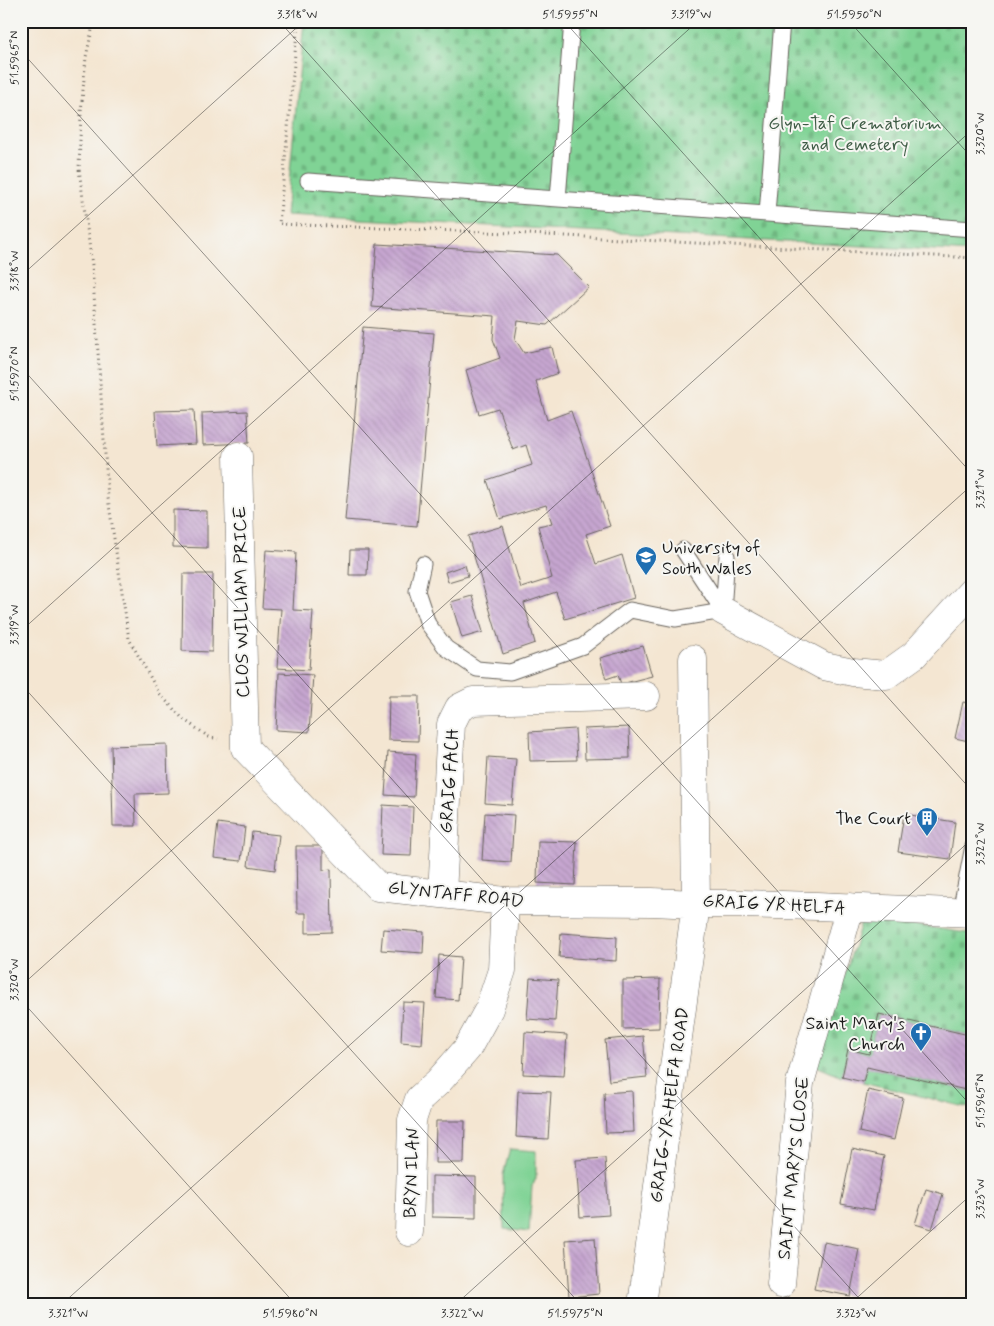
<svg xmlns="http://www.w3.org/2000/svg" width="994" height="1326" viewBox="0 0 994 1326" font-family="Mynerve,sans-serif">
	<defs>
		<pattern id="cemetery-stones" width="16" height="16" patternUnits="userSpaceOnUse" patternTransform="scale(1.25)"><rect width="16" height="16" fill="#80d395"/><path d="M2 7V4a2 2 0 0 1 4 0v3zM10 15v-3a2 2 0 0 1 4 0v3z" fill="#6eb580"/></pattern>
		<pattern id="building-back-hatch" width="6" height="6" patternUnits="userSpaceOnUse" patternTransform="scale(1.25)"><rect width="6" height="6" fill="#c6a6d0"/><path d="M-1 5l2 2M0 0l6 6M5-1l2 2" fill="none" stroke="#aa8eb2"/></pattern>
	</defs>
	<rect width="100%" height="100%" fill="#f6f6f2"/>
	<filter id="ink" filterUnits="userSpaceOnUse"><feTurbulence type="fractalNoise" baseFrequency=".02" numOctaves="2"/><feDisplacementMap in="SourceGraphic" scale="10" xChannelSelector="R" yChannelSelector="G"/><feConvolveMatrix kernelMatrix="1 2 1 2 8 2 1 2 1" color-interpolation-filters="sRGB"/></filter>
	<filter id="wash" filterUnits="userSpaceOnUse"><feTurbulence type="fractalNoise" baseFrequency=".0096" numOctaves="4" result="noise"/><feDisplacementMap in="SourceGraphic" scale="20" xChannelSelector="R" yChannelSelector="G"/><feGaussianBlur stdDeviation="1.12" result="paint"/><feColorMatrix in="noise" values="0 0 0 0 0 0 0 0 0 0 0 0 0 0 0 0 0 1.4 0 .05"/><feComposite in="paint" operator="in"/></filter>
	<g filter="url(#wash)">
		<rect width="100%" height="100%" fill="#f4e6d2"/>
		<path fill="#80d395" stroke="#4e7858" d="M510 1149 536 1151V1178L532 1186 529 1232 504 1229 503 1175Z"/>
		<path fill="url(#cemetery-stones)" stroke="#4e7858" d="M304 21H973V252L286 215Z
			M863 917 973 934V1036L879 1014 869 1054 848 1049 842 1077 816 1066Z
			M867 1067 970 1091 973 1079V1109L863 1082Z"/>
		<g id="blocks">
			<path fill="url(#building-back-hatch)" d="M377 244 557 255 589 287 547 325 518 321 515 339 524 353 552 347 558 373 536 381 547 420 571 411 610 526 586 534 596 564 622 555 634 598 565 619 556 592 524 603 535 643 503 654 468 536 503 526 521 588 552 578 538 526 552 523 546 505 500 519 487 480 532 465 526 445 513 450 498 408 479 414 466 370 500 358 493 339 495 316 372 307Z
				M363 327 434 333 417 526 345 520Z
				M194 410 196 444 157 446 155 411Z
				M247 411 249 443 203 445 202 413Z
				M173 510 207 511V548L173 547Z
				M266 550 296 552 293 610 313 611 309 670 277 668 281 609 262 608Z
				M350 550H368L367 575H349Z
				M465 565 468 576 448 582 445 572Z
				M183 574H213L212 652 182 651Z
				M472 596 483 632 462 638 451 602Z
				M643 646 652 676 621 684 618 675 606 679 600 658Z
				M279 673 313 675 309 732 276 730Z
				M389 696H419L418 741 388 740Z
				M963 702 973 704V742L955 738Z
				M629 727 630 758 585 759 584 729Z
				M575 729 577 760 530 761 529 732Z
				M167 744 168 793 135 794 136 826H113L111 746Z
				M388 752 416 754 414 797 385 795Z
				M488 757 516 759 512 805 485 803Z
				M383 805 413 807 411 856 381 855Z
				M485 813 514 815 511 862 482 860Z
				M904 814 955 822 950 859 898 852Z
				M218 823 245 827 241 861 214 858Z
				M252 832 279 835 275 870 248 866Z
				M538 841 577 842 575 885 537 883Z
				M296 846H323V870L331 869 332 932 306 933V913H297Z
				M383 929 424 932 423 953 381 950Z
				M561 933 617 937 616 961 559 957Z
				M439 955 461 957 458 1000 436 998Z
				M530 978 558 980 555 1021 527 1019Z
				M660 979 659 1028 623 1029V980Z
				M403 1002 425 1003 422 1044 401 1042Z
				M879 1014 973 1036V1079L970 1091 867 1067 863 1082 842 1077 848 1049 869 1054Z
				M525 1032 567 1035 564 1076 523 1074Z
				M643 1036 647 1077 609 1081 605 1040Z
				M868 1090 903 1098 894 1140 859 1132Z
				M518 1091 551 1092 548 1139 516 1137Z
				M632 1091 634 1132 606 1133 604 1093Z
				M436 1121H465L464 1163H435Z
				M852 1149 884 1156 874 1210 841 1204Z
				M605 1158 609 1215 580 1217 576 1160Z
				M432 1176 476 1177V1218L432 1217Z
				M926 1189 943 1194 932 1229 915 1224Z
				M595 1238 599 1294 569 1297 565 1240Z
				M824 1242 859 1249 850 1296 814 1289Z"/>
		</g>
	</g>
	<g filter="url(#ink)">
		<use href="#blocks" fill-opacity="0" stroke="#68635c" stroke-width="1"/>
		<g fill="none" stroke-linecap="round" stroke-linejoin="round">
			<g stroke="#68635c" stroke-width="17">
				<path id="service" d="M308 181 973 229
					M558 199 572 21
					M767 214 782 21
					M683 550 723 611
					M423 564 417 591 428 624 446 648 477 669 510 672 583 646 630 610 675 619 723 611
					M723 611 727 556
					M960 912 973 846"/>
			</g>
			<g stroke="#68635c" stroke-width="29">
				<path id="minor" d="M238 456 245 748 378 887 505 901 652 902 696 904 642 1305
					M723 611 824 666 853 672 886 675 914 655 973 590
					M693 659 696 904H742L817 906 973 913
					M442 894 451 724 459 708 473 701 646 696
					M409 1232 412 1120 419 1099 438 1082 467 1049 489 1009 502 970 505 901
					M781 1284 800 1083 850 907"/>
			</g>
			<path stroke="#68635c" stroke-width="3" stroke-dasharray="1 4" stroke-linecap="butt" d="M94 21 86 57 81 112 79 169 92 265 108 498 129 639 159 693 183 719 209 737 218 739
				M298 21 279 224 510 233 973 258"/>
			<use href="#service" stroke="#fff" stroke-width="15"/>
			<use href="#minor" stroke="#fff" stroke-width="28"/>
		</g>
	</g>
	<path fill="none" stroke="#1c1c1c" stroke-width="1" stroke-opacity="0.45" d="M279 21 973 792M564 21 973 475M849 21 973 159M21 51 973 1108M21 276 304 21M21 367 865 1305M21 631 698 21M21 684 581 1305M21 986 973 129M21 1000 296 1305M61 1305 973 484M455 1305 973 838M849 1305 973 1193"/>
	<defs>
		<g id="university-pin" transform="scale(1.125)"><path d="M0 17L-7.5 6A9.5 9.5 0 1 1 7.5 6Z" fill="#1f6fb2" stroke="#f6f6f2"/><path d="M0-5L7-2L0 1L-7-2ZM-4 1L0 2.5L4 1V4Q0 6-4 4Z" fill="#fff"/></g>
		<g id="building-pin" transform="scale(1.125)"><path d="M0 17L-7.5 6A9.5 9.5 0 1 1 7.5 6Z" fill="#1f6fb2" stroke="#f6f6f2"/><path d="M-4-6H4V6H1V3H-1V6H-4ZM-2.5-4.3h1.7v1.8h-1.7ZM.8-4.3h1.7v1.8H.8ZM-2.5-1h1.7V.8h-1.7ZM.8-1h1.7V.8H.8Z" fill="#fff"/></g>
		<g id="church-pin" transform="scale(1.125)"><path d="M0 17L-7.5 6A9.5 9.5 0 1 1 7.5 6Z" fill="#1f6fb2" stroke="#f6f6f2"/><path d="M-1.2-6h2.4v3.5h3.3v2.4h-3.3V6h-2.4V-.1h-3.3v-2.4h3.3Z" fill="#fff"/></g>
	</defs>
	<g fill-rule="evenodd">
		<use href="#university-pin" x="646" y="557"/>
		<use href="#building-pin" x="927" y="818"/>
		<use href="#church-pin" x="921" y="1033"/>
	</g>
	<g text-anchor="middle" stroke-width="4" stroke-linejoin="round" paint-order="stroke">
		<g font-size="18" fill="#3f5c46" stroke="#f6f6f2">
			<text x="855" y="129">Glyn-Taf Crematorium<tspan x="855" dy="21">and Cemetery</tspan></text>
		</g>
		<g font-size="18" fill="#1c1c1c" stroke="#f6f6f2" text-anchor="end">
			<text x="662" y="553" text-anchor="start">University of<tspan x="662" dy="21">South Wales</tspan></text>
			<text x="911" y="824">The Court</text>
			<text x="905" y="1029">Saint Mary's<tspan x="905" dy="21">Church</tspan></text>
		</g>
		<g font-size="18" fill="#1c1c1c" stroke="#f6f6f2">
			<text transform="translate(241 602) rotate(-91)" y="6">CLOS WILLIAM PRICE</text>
			<text transform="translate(449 781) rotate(-86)" y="6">GRAIG FACH</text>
			<text transform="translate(456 894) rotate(6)" y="6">GLYNTAFF ROAD</text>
			<text transform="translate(774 904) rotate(3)" y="6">GRAIG YR HELFA</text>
			<text transform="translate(669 1105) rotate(-82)" y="6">GRAIG-YR-HELFA ROAD</text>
			<text transform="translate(793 1168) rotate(-84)" y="6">SAINT MARY'S CLOSE</text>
			<text transform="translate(411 1173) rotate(-88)" y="6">BRYN ILAN</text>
		</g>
	</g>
	<rect width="994" height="1326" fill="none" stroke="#f6f6f2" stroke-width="55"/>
	<rect x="28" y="28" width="938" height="1270" fill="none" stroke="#1c1c1c" stroke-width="2"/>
	<g font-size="12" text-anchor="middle" fill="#1c1c1c">
		<text x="297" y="18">3.318°W</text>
		<text x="570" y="18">51.5955°N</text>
		<text x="691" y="18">3.319°W</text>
		<text x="854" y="18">51.5950°N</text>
		<text transform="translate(14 58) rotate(-90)" y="4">51.5965°N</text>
		<text transform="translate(980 134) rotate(-90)" y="4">3.320°W</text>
		<text transform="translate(14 271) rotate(-90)" y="4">3.318°W</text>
		<text transform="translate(14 374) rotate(-90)" y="4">51.5970°N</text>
		<text transform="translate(980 489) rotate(-90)" y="4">3.321°W</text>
		<text transform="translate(14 625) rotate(-90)" y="4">3.319°W</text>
		<text transform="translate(980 844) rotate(-90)" y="4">3.322°W</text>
		<text transform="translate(14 980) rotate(-90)" y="4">3.320°W</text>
		<text transform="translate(980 1101) rotate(-90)" y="4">51.5965°N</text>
		<text transform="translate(980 1199) rotate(-90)" y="4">3.323°W</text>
		<text x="68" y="1317">3.321°W</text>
		<text x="290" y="1317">51.5980°N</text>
		<text x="462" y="1317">3.322°W</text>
		<text x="575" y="1317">51.5975°N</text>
		<text x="856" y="1317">3.323°W</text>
	</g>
</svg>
